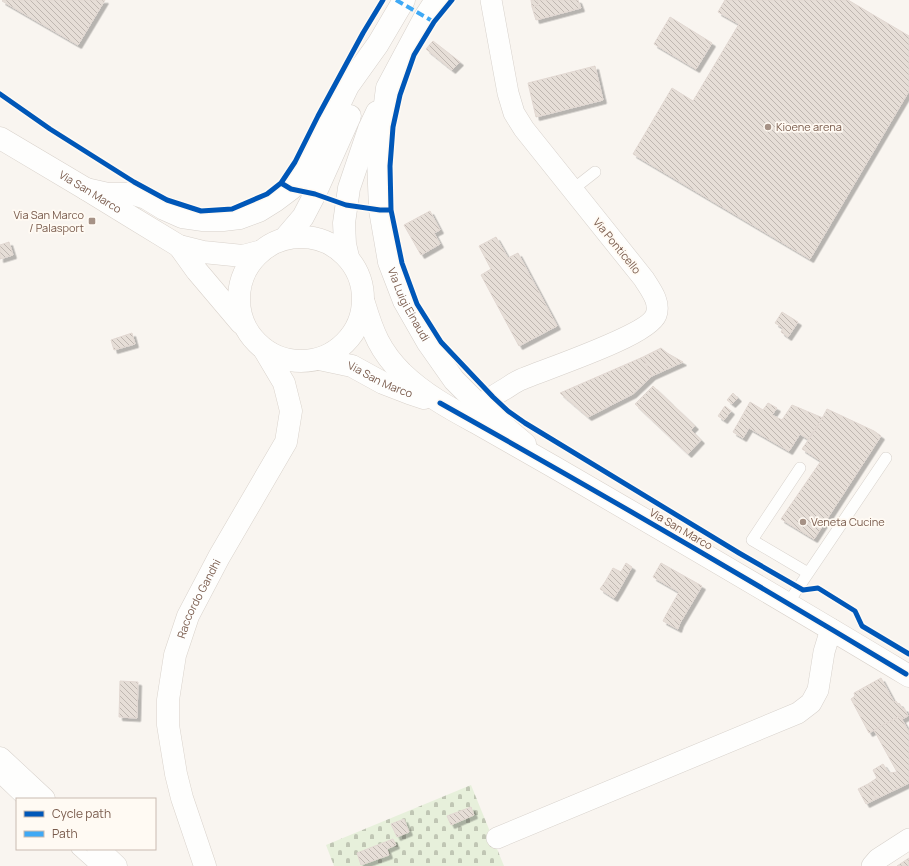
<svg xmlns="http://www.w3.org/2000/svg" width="909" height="866" viewBox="0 0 909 866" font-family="Manrope,sans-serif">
	<defs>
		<pattern id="cemetery-stones" width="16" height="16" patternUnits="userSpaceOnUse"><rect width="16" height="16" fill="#e7f0db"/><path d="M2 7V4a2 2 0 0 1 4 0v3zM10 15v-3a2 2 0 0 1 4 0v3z" fill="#c0c6b4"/></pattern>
		<pattern id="building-back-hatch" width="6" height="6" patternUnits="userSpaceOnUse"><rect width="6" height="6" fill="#e6ded7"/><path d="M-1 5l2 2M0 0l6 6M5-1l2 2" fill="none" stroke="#bfb7b1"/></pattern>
		<filter id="shadow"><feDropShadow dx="3.5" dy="3.5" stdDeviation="0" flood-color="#0004"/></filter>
	</defs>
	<rect width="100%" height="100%" fill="#f9f5f0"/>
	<path fill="url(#cemetery-stones)" d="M471 785 504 866H334L326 845Z"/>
	<path fill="url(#building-back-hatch)" stroke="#e2d8d2" filter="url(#shadow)" d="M3 0H105L78 45 2 1Z
		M531 0H537L539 5 532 7Z
		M537 0H578L581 8 536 20 532 7 539 5Z
		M725 0H848L909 36V91L810 259 633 154 672 88 693 101 739 24 718 12Z
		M670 17 712 43 696 69 654 44Z
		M433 41 460 62 452 70 426 49Z
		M595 66 603 100 536 117 528 83Z
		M430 211 440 230 434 233 440 244 421 255 404 225Z
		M496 237 508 258 518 253 557 326 519 346 481 275 491 269 479 246Z
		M9 242 13 255 0 259V245Z
		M782 312 798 322 788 337 781 332 783 328 775 323Z
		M132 333 135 344 114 350 111 340Z
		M661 348 667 353 683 362 652 376 643 357Z
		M643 357 652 376 633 394 588 417 560 393Z
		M653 386 695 426 691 430 701 440 688 454 635 404Z
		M733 393 738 398 732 404 727 400Z
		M750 402 763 410 768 403 777 408 772 415 782 420 792 405 823 418 808 439 800 434 789 451 749 428 743 438 733 432Z
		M725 406 731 411 724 420 718 416Z
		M827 409 874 431 881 436 814 539 781 519 821 461 802 449 818 426Z
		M626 563 632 567 619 590 605 582 613 568 621 572Z
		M661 563 702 586 680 623 666 615 679 592 653 577Z
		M605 582 619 590 614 598 600 589Z
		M666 615 680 623 678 629 663 621Z
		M881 678 894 702 896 701 898 704 899 703 903 709 904 708 908 716 902 719 900 716 869 733 851 699 855 696 854 693Z
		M120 681 138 682 137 718 119 717Z
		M900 716 909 732V783L876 799 868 784 877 778 873 770 883 764 889 773 897 772 874 730Z
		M868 784 876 799 866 804 858 789Z
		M471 807 474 815 451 825 447 816Z
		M404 819 409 832 397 837 391 824Z
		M393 839 396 845 387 849 389 855 361 865 357 853Z
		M909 858V866H897Z"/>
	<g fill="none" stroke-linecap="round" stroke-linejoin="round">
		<g stroke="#d7d1cb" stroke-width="12">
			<path id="service" d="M572 190 595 172
				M800 468 752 540 808 573
				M788 603 886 458
				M0 778 22 799
				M77 849 96 866"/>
		</g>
		<g stroke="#d7d1cb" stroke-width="22">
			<path id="minor" d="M479 405C488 400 496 394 505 389 510 386 515 382 520 380 545 369 648 336 656 315 661 302 650 289 644 279L524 129 514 113 508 93 491 0
				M497 838 798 713 811 703 818 690 824 652 831 629
				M872 866 878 859 909 839"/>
		</g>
		<g stroke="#d7d1cb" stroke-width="23">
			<g id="tertiary">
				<path id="s1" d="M436 0 425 17 403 58 387 88 378 158 380 210 389 262 404 301 428 343 454 380 479 405 525 444"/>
				<path d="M86 189 108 194H134L146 198 164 209 182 217 203 220H223L240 218 259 211 275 201 291 189 306 170 315 155 348 86 378 44 404 0"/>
				<path d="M285 238 303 217 315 194 350 116"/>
				<path d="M348 257 345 244 344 223 349 188 369 129 377 112"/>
				<path d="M0 758 44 799"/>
				<path d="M98 849 116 866"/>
			</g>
		</g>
		<g stroke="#d9d2cb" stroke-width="23">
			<g id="secondary">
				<path id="s2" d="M0 138 86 189 133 218 179 246 203 252 243 256 258 252"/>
				<circle cx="301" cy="299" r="62"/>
				<path d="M179 246 197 271 241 323"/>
				<path d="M364 303C373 333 380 351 402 373 424 394 449 408 475 422 501 437 528 452 554 467 673 536 791 605 909 676"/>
				<path id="s3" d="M319 359 352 366 383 383 409 393 424 398"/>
				<path id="s4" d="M205 866 182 798 176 774 168 725V700L175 655 188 616 219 557 286 442 291 411 284 383 265 351"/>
			</g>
		</g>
		<use href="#service" stroke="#fefefd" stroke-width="11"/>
		<use href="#minor" stroke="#fefefd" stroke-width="21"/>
		<use href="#tertiary" stroke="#fefefd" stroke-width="22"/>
		<use href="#secondary" stroke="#fefefd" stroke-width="22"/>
		<path stroke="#3fa9f5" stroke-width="4" stroke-dasharray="8 4" stroke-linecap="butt" d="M396 0 434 22"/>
		<g stroke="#fffaf3" stroke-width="8">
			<path id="cycleway" d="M452 0 434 22 414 55 400 95 393 127 390 166 391 210 402 263 417 304 441 342 493 397 508 411 525 423 739 553 803 590 818 588 855 611 862 626 909 654
				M0 94 50 129 134 182 167 200 201 211 232 209 267 194 281 183 295 162 318 116 363 33 383 0
				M281 183 291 189 315 194 346 205 380 210H391
				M440 403C597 491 752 581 906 674"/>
		</g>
		<use href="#cycleway" stroke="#0057b8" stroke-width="5"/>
	</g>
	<g fill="#a69286" stroke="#fffaf3" stroke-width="1.5">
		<circle cx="768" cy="127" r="4"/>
		<rect x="88" y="217" width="8" height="8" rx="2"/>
		<circle cx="803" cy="522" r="4"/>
	</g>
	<g text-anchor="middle" stroke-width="3.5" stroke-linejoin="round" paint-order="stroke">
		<g font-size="11" fill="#7a5c4d" stroke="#fffaf3" text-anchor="start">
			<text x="776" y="131">Kioene arena</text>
			<text x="84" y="219" text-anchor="end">Via San Marco<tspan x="84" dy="13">/ Palasport</tspan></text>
			<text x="811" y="526">Veneta Cucine</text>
		</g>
		<g font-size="11" fill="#7a5c4d" stroke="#fffaf3">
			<text dy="4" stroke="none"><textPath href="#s2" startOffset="105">Via San Marco</textPath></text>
			<text transform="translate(617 246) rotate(51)" y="4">Via Ponticello</text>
			<text dy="4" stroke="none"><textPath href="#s1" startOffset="323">Via Luigi Einaudi</textPath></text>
			<text dy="4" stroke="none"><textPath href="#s3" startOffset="65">Via San Marco</textPath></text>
			<text transform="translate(681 529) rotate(30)" y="4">Via San Marco</text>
			<text dy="4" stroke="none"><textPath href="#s4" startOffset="278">Raccordo Gandhi</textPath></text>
		</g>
	</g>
	<rect x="16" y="798" width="140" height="52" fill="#fffaf3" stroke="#cabbb1"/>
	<rect x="24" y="811" width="20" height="6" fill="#0057b8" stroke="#cabbb1"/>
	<text x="52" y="818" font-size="12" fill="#7a5c4d">Cycle path</text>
	<rect x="24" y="831" width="20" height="6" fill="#3fa9f5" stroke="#cabbb1"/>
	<text x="52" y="838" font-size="12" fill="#7a5c4d">Path</text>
</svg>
